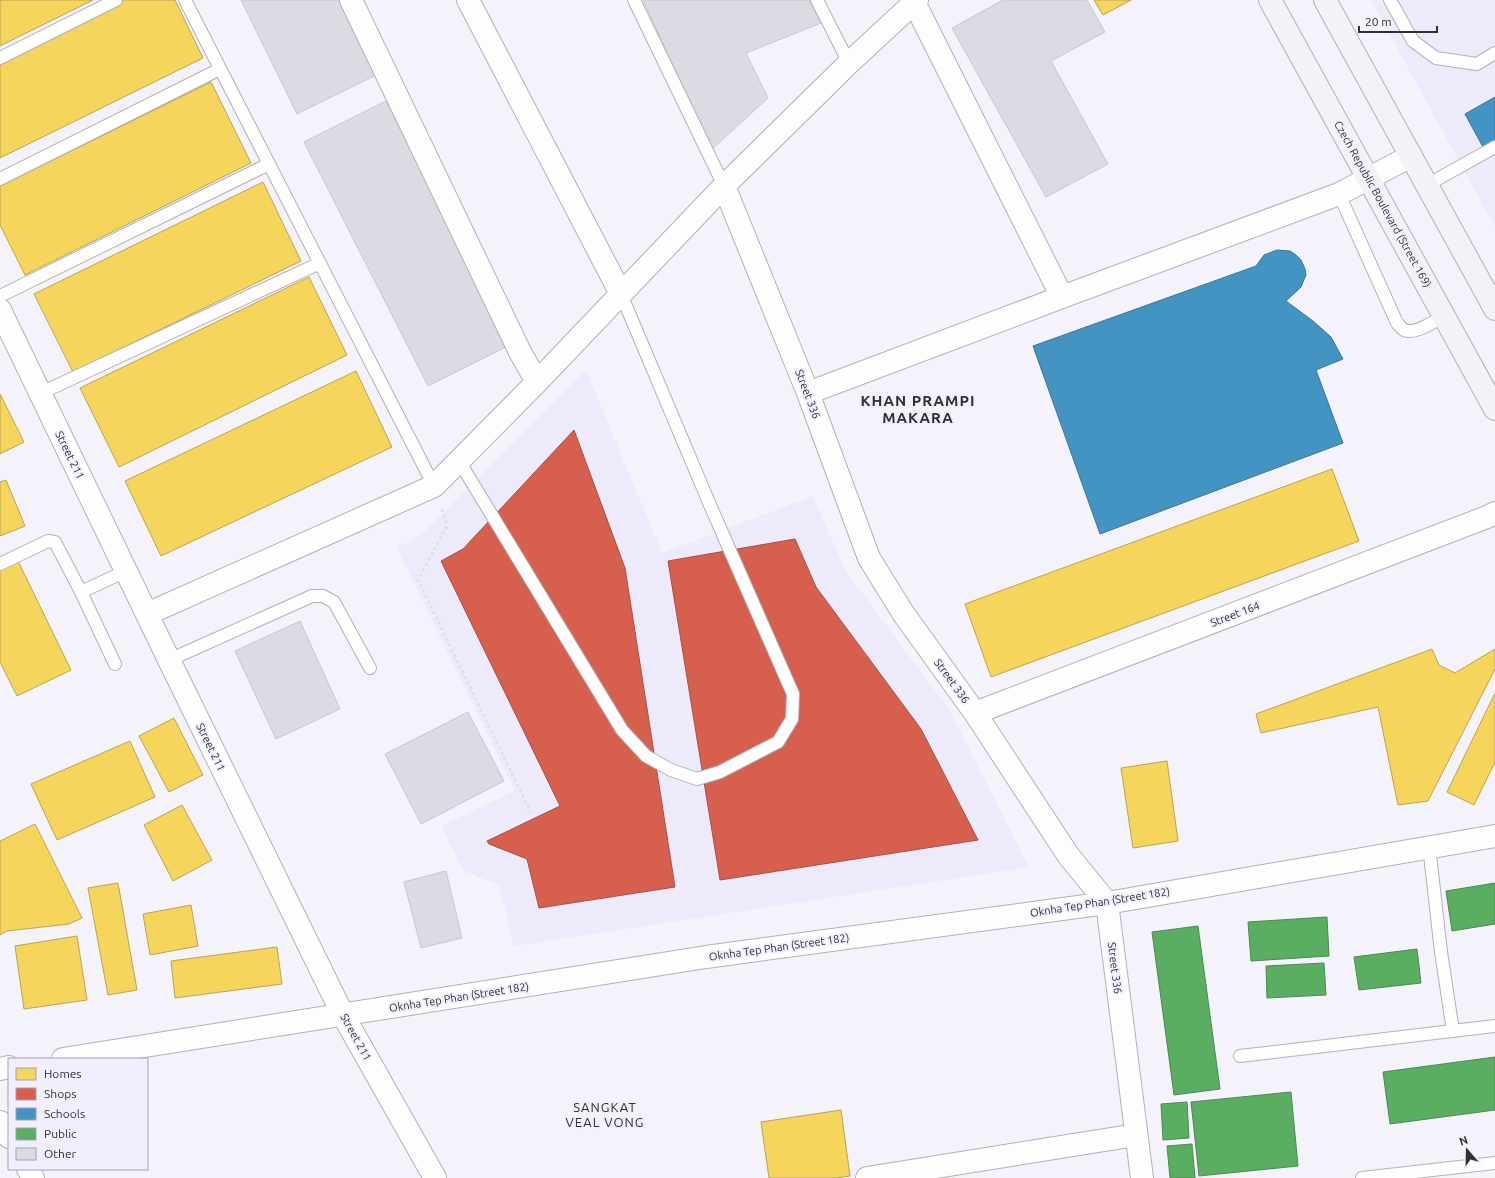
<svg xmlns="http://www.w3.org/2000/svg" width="1495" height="1178" viewBox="0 0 1495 1178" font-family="Ubuntu,sans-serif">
	<rect width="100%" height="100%" fill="#f4f2fa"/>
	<path fill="#edeafc" d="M1371 0H1495V227Z
		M586 370 662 553 813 496 845 570 950 711 1029 867 514 946 499 885 464 871 441 826 515 791 397 548 424 532Z"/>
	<path fill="#f6d55c" stroke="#bba351" d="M0 0H93L0 46Z
		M123 0H175L203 58 0 158V61Z
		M1094 0H1131L1103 15Z
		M211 82 251 163 25 275 0 225V186Z
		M263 182 301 261 73 372 34 294Z
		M309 277 347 355 119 467 80 388Z
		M356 371 392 447 161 556 125 481Z
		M0 394 24 442 0 454Z
		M1332 469 1359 541 991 677 965 604Z
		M6 480 25 526 0 536V482Z
		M18 561 71 670 17 696 0 662V570Z
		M1432 649 1439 665 1455 673 1495 649V669L1428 801 1398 805 1378 707 1261 733 1256 714Z
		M1495 693V762L1474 805 1447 792Z
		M174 718 203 775 169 792 139 736Z
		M130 741 155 797 57 840 31 784Z
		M1167 761 1178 841 1133 848 1121 768Z
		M182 805 212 860 173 881 144 825Z
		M35 824 82 918 69 924 7 931 0 935V841Z
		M118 883 137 990 108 995 88 888Z
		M191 905 198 946 150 955 143 914Z
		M77 936 87 1000 24 1009 15 946Z
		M277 947 282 984 175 998 171 961Z
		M841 1110 850 1176 836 1178H769L761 1122Z"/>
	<path fill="#d6604d" stroke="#a45146" d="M574 430 625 568 675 887 539 908 527 859 489 844 487 841 560 806 441 561 463 549Z
		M795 539 816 587 921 729 978 840 720 880 668 561Z"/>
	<path fill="#4393c3" stroke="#3d7599" d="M1495 97V143L1484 149 1465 114Z
		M1277 250 1290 251 1296 255 1301 260 1305 269 1306 275 1301 287 1286 301 1313 321 1331 337 1343 359 1316 370 1343 443 1100 534 1033 346 1256 266 1264 255Z"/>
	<path fill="#5aae61" stroke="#4d8854" d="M1495 883V924L1452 931 1446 891Z
		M1327 917 1329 956 1251 961 1248 922Z
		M1198 926 1220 1089 1174 1095 1152 932Z
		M1417 949 1421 983 1359 990 1354 957Z
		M1324 963 1326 995 1267 998 1266 966Z
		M1495 1057V1110L1390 1124 1383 1072Z
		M1291 1092 1298 1166 1199 1176 1191 1102Z
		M1187 1102 1189 1138 1163 1140 1161 1104Z
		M1192 1144 1195 1178H1170L1167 1146Z"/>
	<path fill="#dcdae3" stroke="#c9c8ce" d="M241 0H342L378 74 297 114Z
		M643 0H809L821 23 746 53 768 98 712 149Z
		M1003 0H1087L1105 32 1051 61 1108 164 1046 197 952 28Z
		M386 101 510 345 428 386 304 142Z
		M300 621 340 709 276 739 235 651Z
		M468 712 504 781 421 824 385 754Z
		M446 871 462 938 421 948 404 882Z"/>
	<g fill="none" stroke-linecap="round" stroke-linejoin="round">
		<g stroke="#b2b1b7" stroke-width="14">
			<path id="service" d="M185 0 434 486
				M634 0 724 186
				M817 0 849 63
				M1390 0 1413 41 1436 58 1477 64 1495 53
				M0 58 116 0
				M0 179 220 69
				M1427 185 1495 147
				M1339 194 1397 323C1399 325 1401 328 1404 330 1416 335 1434 321 1444 316
				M0 296 269 164
				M41 393 320 263
				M459 461 622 730 646 756 671 770 697 779 720 772 778 742 792 719 793 694 710 505 621 294
				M0 564 48 541 55 542 81 592
				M169 660 312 596H323L334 602 370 668
				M115 664 81 592 126 571
				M1429 846 1441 952 1453 1031
				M1240 1056 1495 1026
				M1362 1178 1495 1163"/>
		</g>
		<g stroke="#b2b1b7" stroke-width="24">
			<path id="minor" d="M351 0 520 352 537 382
				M468 0 621 294
				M914 2 1062 297
				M724 186 808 393 869 558 903 613 975 713 1068 855 1107 903 1142 1178
				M0 310 169 660 343 1015 435 1178
				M808 393 1062 297 1339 194 1411 156
				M147 614 434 486 537 382 724 186 849 63 917 0
				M975 713 1487 517 1495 513
				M0 1122 9 1137
				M28 1169 33 1178
				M867 1178 1136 1135"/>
		</g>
		<g stroke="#b2b1b7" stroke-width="24">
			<path id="tertiary" d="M63 1059 706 957 1107 903 1495 836
				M0 1069 9 1067"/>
		</g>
		<g stroke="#b2b1b7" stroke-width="24">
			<path id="secondary" d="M1270 0 1495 409
				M1325 0 1495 309"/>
		</g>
		<path stroke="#dedee0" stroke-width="2.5" stroke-dasharray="3 3" stroke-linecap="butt" d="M442 509 447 526 418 580 531 813"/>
		<use href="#service" stroke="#fdfdfe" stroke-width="12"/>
		<use href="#minor" stroke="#fdfdfe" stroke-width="22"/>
		<use href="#tertiary" stroke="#fdfdfe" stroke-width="22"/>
		<use href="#secondary" stroke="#f3f2f7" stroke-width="22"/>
	</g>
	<g text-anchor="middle" stroke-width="4" stroke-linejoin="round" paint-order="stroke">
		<g font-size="11" fill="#302f36" stroke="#f1effe">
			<text transform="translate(1383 204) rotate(61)" y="4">Czech Republic Boulevard (Street 169)</text>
			<text transform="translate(808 394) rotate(69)" y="4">Street 336</text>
			<text transform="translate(70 455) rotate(64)" y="4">Street 211</text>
			<text transform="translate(1235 614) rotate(-21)" y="4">Street 164</text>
			<text transform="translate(952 681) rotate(54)" y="4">Street 336</text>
			<text transform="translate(211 747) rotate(64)" y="4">Street 211</text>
			<text transform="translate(1100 902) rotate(-9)" y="4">Oknha Tep Phan (Street 182)</text>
			<text transform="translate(779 947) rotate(-8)" y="4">Oknha Tep Phan (Street 182)</text>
			<text transform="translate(1115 968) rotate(83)" y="4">Street 336</text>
			<text transform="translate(459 997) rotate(-9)" y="4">Oknha Tep Phan (Street 182)</text>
			<text transform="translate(356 1037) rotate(61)" y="4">Street 211</text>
		</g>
		<g font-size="13" letter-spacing="1" fill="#302f36" stroke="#f1effe">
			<text x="605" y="1112">SANGKAT<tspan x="605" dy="15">VEAL VONG</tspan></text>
		</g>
		<g font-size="15" font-weight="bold" letter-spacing="1" fill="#302f36" stroke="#f1effe">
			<text x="918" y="406">KHAN PRAMPI<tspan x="918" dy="17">MAKARA</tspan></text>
		</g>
	</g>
	<rect x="8" y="1058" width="140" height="112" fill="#f1effe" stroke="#a4a2ae"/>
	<rect x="16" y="1068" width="20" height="12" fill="#f6d55c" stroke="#a4a2ae"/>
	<text x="44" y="1078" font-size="12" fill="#302f36">Homes</text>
	<rect x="16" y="1088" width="20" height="12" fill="#d6604d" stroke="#a4a2ae"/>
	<text x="44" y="1098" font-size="12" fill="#302f36">Shops</text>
	<rect x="16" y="1108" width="20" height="12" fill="#4393c3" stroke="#a4a2ae"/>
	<text x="44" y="1118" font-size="12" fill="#302f36">Schools</text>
	<rect x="16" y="1128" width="20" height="12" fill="#5aae61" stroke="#a4a2ae"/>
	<text x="44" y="1138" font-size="12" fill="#302f36">Public</text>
	<rect x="16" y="1148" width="20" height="12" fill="#dcdae3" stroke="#a4a2ae"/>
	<text x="44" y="1158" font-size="12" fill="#302f36">Other</text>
	<g transform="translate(1467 1150) rotate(340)" stroke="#f1effe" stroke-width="3" paint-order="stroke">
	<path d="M0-3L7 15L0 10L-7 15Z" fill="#302f36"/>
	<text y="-6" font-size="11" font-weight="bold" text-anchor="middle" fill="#302f36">N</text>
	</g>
	<path d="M1359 26v6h78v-6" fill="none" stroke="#302f36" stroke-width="2"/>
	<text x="1365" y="26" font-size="12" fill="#302f36" stroke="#f1effe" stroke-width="3" paint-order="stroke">20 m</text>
</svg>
